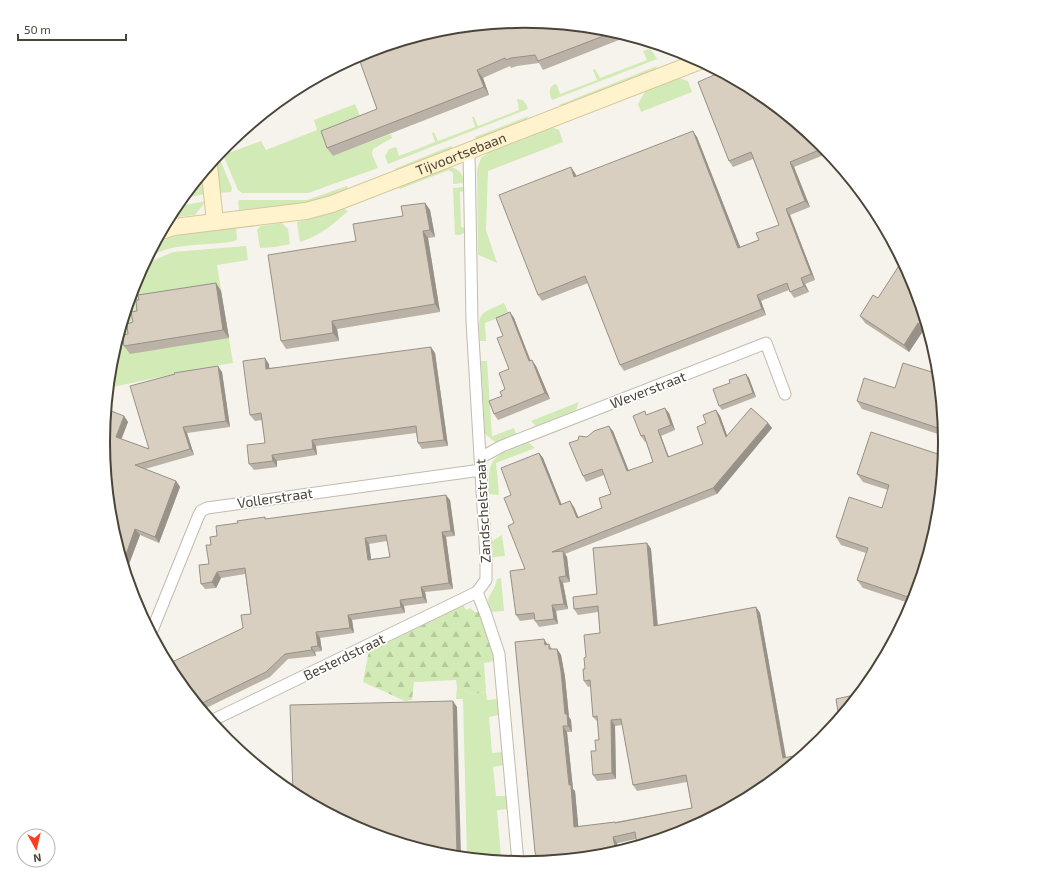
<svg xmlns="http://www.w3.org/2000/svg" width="1048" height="884" viewBox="0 0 1048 884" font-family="'Exo 2',sans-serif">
	<defs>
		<pattern id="forest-firs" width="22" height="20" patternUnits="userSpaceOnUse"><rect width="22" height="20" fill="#d2eab5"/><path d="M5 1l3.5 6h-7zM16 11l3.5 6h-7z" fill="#b6ca9c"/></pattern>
	</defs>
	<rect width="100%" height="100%" fill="#f6f3ec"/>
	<path fill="#d2eab5" d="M649 49 652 51 657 59 552 100C549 94 548 88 555 84L557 85 560 94 597 80 593 70 595 69 600 78 647 60 643 51Z
		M657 66 655 70 563 106 559 105Z
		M679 78 688 81 692 92 641 112 638 104 646 90Z
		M517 99C524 99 526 103 528 109L388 164 385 156 389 149 396 147 399 156 435 142 432 133 434 132 438 141 475 127 472 117H474L478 126 519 110Z
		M355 104 363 124 327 139 333 156 391 134 392 138 373 149 372 154 378 168 308 193H242L238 190 223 155 261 141 266 150 317 130 314 120Z
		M529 116 526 120 475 142V137Z
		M551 127 559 130 563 142 488 171 486 230 497 263 479 255 478 254 477 170 481 158 489 152Z
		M451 146 454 150 398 170 394 169Z
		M218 155 232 188 231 192 219 193 215 158Z
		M449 167C458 168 464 174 464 183L453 184V173L449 170 400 189 399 187Z
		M203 172 205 194 181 199Z
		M347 186 349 191 322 200 300 204 239 210 238 202 239 200H307Z
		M464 187V191L460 192 461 227 465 228V232L460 235H455L453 188Z
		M206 201 195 215 168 218 174 207Z
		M343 208 348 211C334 224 319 236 300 242L297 223 298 222 318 217Z
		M282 223 288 229 290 244 275 247 260 248 257 230 261 226Z
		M236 228 237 239 235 241C204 247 175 241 147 258 149 254 152 248 155 245 176 231 212 231 236 228Z
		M246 246 248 260 217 265 233 363 203 368 108 388 111 360 135 281 142 268 152 261 173 252Z
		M504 303 509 314 485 323 486 341H480C478 313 478 314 504 303Z
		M481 361H487L492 436 514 428 516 434 495 442 485 434Z
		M579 402 576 410 536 426 531 421Z
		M529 443 535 448 496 463 499 494 498 495 489 494C487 454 495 456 529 443Z
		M502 535 505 556 493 557 492 541Z
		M501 578 504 611 490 612C484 594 494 595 497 579Z
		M457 687 472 694 486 692 487 700 497 699 498 715 489 717 492 753 502 752 504 765 493 767 496 796H507L508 809 497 810 501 857H509L510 862 467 857 463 699H456Z"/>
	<path fill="url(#forest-firs)" d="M463 605 466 610 470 608 475 612H481L493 649 494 661 484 663 486 692 472 694 457 687 456 680 414 682 412 700 405 701 363 682 368 655 370 651Z"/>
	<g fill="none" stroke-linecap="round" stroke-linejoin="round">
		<g stroke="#c2bbae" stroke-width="13">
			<path id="street" d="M469 151 472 321 486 558V580L477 592 486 615 499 654 518 862
				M480 458 502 446 766 343 785 394
				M151 633 198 517 201 511 207 508 481 470
				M211 721 477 592"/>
		</g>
		<g stroke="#d6c79b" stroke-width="18">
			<g id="secondary">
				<path d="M209 165 215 222"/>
				<path id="s1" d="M162 231 174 227 306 211 332 204 700 61"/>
			</g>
		</g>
		<use href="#street" stroke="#fff" stroke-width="11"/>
		<use href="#secondary" stroke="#fff3cd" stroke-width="16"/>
	</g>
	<path fill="#bab2a6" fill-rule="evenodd" d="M606 29 629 36 543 70 539 63 517 66 511 68 510 66 483 78 489 95 333 156 327 148 377 109 364 71Z
		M698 82 822 144 829 153 794 167 810 207 790 215 815 280 805 284 809 292 794 298 789 290 761 301 766 315 624 371 620 365 588 283 542 301 538 295 575 173 576 176 697 137 740 247 759 240 779 225 753 159 733 167 729 161Z
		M425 203 430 210 435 237 428 238 440 312 337 329 339 341 286 349 281 341 356 241 403 216Z
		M913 281 929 335 923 331 909 352 865 323 860 316 878 298Z
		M216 283 221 291 229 338 130 354 124 346 137 311Z
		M510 312 514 318 531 361 536 366 550 399 498 420 494 414 505 389 509 369 503 336Z
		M435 353 448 446 422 449 418 443 416 433 316 446 317 455 277 461V467L254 470 249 464 265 443 262 420 255 421 250 415 269 364V368Z
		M222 372 230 427 187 433 194 455 145 469 176 481 180 487 159 543 140 535 126 572 111 524 124 416 128 422 121 439 149 449Z
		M746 374 749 378 756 397 722 410 719 406 730 383Z
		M938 374 944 436 862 409 857 401Z
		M716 410 720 416 727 436 768 423 772 428 717 494 565 554 567 557 570 582 563 583 568 609 556 611 558 624 539 627 535 621V619L520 621 516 615 525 569 514 523 511 495 539 453 543 458 562 505 574 507 578 517 602 508 611 494 604 475 586 482 583 476 587 437 613 431 629 471 653 462 646 442H645L641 436 647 415 669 413 675 430 661 436 669 457 703 444 706 423Z
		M871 432 937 524 912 604 863 588 857 580 866 553 841 545 836 537 882 508 888 490 863 482 857 474Z
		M450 500 455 536 446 537 453 589 425 592 427 603 404 606 405 613 352 620 354 633 320 638 322 651 315 652 316 656 288 659 270 677 202 710 174 676 243 628 251 614 245 574 221 578 216 588 205 589 201 584 209 564 211 545 217 536 238 523 265 517 266 519ZM387 541 390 557 371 559 369 544Z
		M647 543 651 549 658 625 756 607 760 613 786 757 636 839 538 862 548 645 549 644 552 649H557L561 655 565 677 569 717 571 720 572 732H567L573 789 575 791 578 827 615 822 692 808 687 782 637 791 633 785 622 725 615 726 616 779 597 781 593 775 596 751 599 740 598 722 593 717 591 686 588 687 584 681 586 657 600 633 598 612 578 615 574 609 597 594Z"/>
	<path fill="#979187" d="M477 70 483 78 489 95 484 87Z
		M693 131 697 137 743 254 738 248Z
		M790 162 794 167 810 207 805 201Z
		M571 167 575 173 579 183 574 177Z
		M425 203 430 210 435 237 430 230Z
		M786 209 790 215 815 280 811 274Z
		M423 231 428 238 440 312 435 304Z
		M801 278 805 284 809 292 804 286Z
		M216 283 221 291 229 338 223 330Z
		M757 295 761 301 766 315 762 309Z
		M510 312 514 318 533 368 529 361Z
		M332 321 337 329 339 341 333 333Z
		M918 323 923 331 909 352 904 345Z
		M431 347 435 353 448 446 444 440Z
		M265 358 269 364 270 375 266 369Z
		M532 360 536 366 550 399 545 393Z
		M218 366 222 372 230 427 226 421Z
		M746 374 749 378 756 397 753 393Z
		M665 408 669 413 675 430 671 425Z
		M716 410 720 416 730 443 726 437Z
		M124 416 128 422 120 443 116 437Z
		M768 423 772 428 717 494 713 488Z
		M609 426 613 431 631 477 627 471Z
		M183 427 187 433 194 455 190 449Z
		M658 430 661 436 671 463 668 457Z
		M312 440 316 446 317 455 313 449Z
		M539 453 543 458 564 511 560 505Z
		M272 455 277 461V467L273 461Z
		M176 481 180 487 159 543 155 537Z
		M446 495 450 500 455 536 451 531Z
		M570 501 574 507 581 523 577 518Z
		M135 529 140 535 126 572 123 563Z
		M442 532 446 537 453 589 449 583Z
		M365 538 369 544 372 565 368 560Z
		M647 543 651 549 658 632 654 626Z
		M563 551 567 557 570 582 566 576Z
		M217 572 221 578 216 588 212 582Z
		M559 577 563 583 568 609 564 604Z
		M421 587 425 592 427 603 423 597Z
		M400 600 404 606 405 613 401 607Z
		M552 605 556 611 558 624 554 619Z
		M756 607 760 613 787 764 783 758Z
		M348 615 352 620 354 633 350 628Z
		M316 632 320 638 322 651 318 646Z
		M544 639 548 645H545Z
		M311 647 315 652 316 656 312 650Z
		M557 649 561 655 565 677 569 717 571 720 572 732 568 726 565 714Z
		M453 701 457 707 461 857 457 856Z
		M611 720 615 726 616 779 612 773Z
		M563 726 567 732 573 789 575 791 579 833 574 827Z
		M613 837 617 843 619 851 616 852Z"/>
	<path fill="#d8cfc1" stroke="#979187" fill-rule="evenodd" d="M524 21 606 29 614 32 538 61 535 55 511 58 506 60 505 58 477 70 484 87 327 148 321 131 377 109 358 56 363 53 442 29Z
		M721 72 732 78 733 80 734 79 758 92 822 144 824 148 790 162 805 201 786 209 811 274 801 278 804 286 790 292 787 283 757 295 762 309 620 365 585 276 538 295 499 195 571 167 574 177 693 131 738 248 759 240 756 233 779 225 751 152 729 161 698 82Z
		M425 203 430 230 423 231 435 304 332 321 333 333 281 341 268 255 356 241 353 224 403 216 401 206Z
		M902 261 913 281 928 330 918 323 904 345 860 316 873 295 878 298Z
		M216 283 223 330 124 346 122 335 128 334 127 324 133 322 131 312 137 311 136 300H139L138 295Z
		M510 312 529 361 532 360 545 393 494 414 489 401 502 396 500 392 505 389 499 373 509 369 497 338 503 336 496 318Z
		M431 347 444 440 418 443 416 426 312 440 313 449 272 455 273 461 249 464 247 445 265 443 261 413 250 415 243 361 265 358 266 369Z
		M903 363 938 374 944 430 857 401 864 378 895 388Z
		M218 366 226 421 183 427 190 449 135 465 176 481 155 537 135 529 123 563 111 524 103 442 106 409 124 416 116 437 149 449 130 386 175 374 174 373Z
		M746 374 753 393 719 406 713 389 730 383 729 380Z
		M665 408 671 425 658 430 668 457 703 444 697 427 706 423 703 415 716 410 726 437 751 408 768 423 713 488 552 552 563 551 566 576 559 577 564 604 552 605 554 619 535 621 534 613 516 615 510 571 525 569 508 526 514 523 504 498 511 495 501 468 539 453 560 505 570 501 577 518 602 508 599 498 611 494 602 469 583 476 569 443 578 440 579 436 587 437 594 431 609 426 627 471 653 462 644 435 641 436 633 416 645 411 646 415Z
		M871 432 944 456 937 524 914 599 857 580 868 548 836 537 849 497 882 508 889 485 857 474Z
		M446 495 451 531 442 532 449 583 421 587 423 597 400 600 401 607 348 615 350 628 316 632 318 646 311 647 312 650 285 654 266 672 198 705 174 676 168 664 243 628 241 615 251 614 245 568 217 572 212 582 201 584 199 565 209 564 206 545H211L210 537 217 536 216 526 238 523 237 521 265 517V519ZM386 535 390 557 368 560 365 538Z
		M647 543 654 626 756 607 783 758 804 754 758 792 685 831 637 845 635 832 613 837 616 852 606 855 538 862 535 852 515 642 544 639 545 645 549 644V649H557L561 671 565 714H567L568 726H563L569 785H571L574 827 615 822V823L692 808 686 775 633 785 621 719 611 720 612 773 593 775 591 751H596L595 740H599L597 716 593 717 590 680 584 681 583 669H585L584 658 586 657 584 635 600 633 598 606 574 609 573 597 597 594 593 548Z
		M859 694 839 718 836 699Z
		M453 701 457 856 442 855 363 831 293 793 290 705Z"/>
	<g text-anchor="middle" stroke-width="3.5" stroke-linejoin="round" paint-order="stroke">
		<g font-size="14" fill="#4b4439" stroke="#fff">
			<text dy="5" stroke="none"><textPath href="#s1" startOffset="311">Tijvoortsebaan</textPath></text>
			<text transform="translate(648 390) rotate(-21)" y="5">Weverstraat</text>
			<text transform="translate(275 498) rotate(-8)" y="5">Vollerstraat</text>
			<text transform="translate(483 511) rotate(-93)" y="5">Zandschelstraat</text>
			<text transform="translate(344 657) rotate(-26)" y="5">Besterdstraat</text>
		</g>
	</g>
	<path d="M0 0H1048V884H0ZM110 442a414 414 0 1 1 828 0a414 414 0 1 1-828 0Z" fill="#fff" fill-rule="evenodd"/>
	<path fill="none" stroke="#4b4439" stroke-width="2" d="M110 442a414 414 0 1 1 828 0a414 414 0 1 1-828 0Z"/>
	<g transform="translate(36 848) rotate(172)"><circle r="19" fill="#ffffff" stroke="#b7b4b0"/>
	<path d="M0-3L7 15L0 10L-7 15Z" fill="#fc3f1d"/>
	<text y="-6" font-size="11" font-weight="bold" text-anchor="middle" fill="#4b4439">N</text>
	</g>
	<path d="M18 34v6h108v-6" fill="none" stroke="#4b4439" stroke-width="2"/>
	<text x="24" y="34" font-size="12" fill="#4b4439" stroke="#ffffff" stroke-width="3" paint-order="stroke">50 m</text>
</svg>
